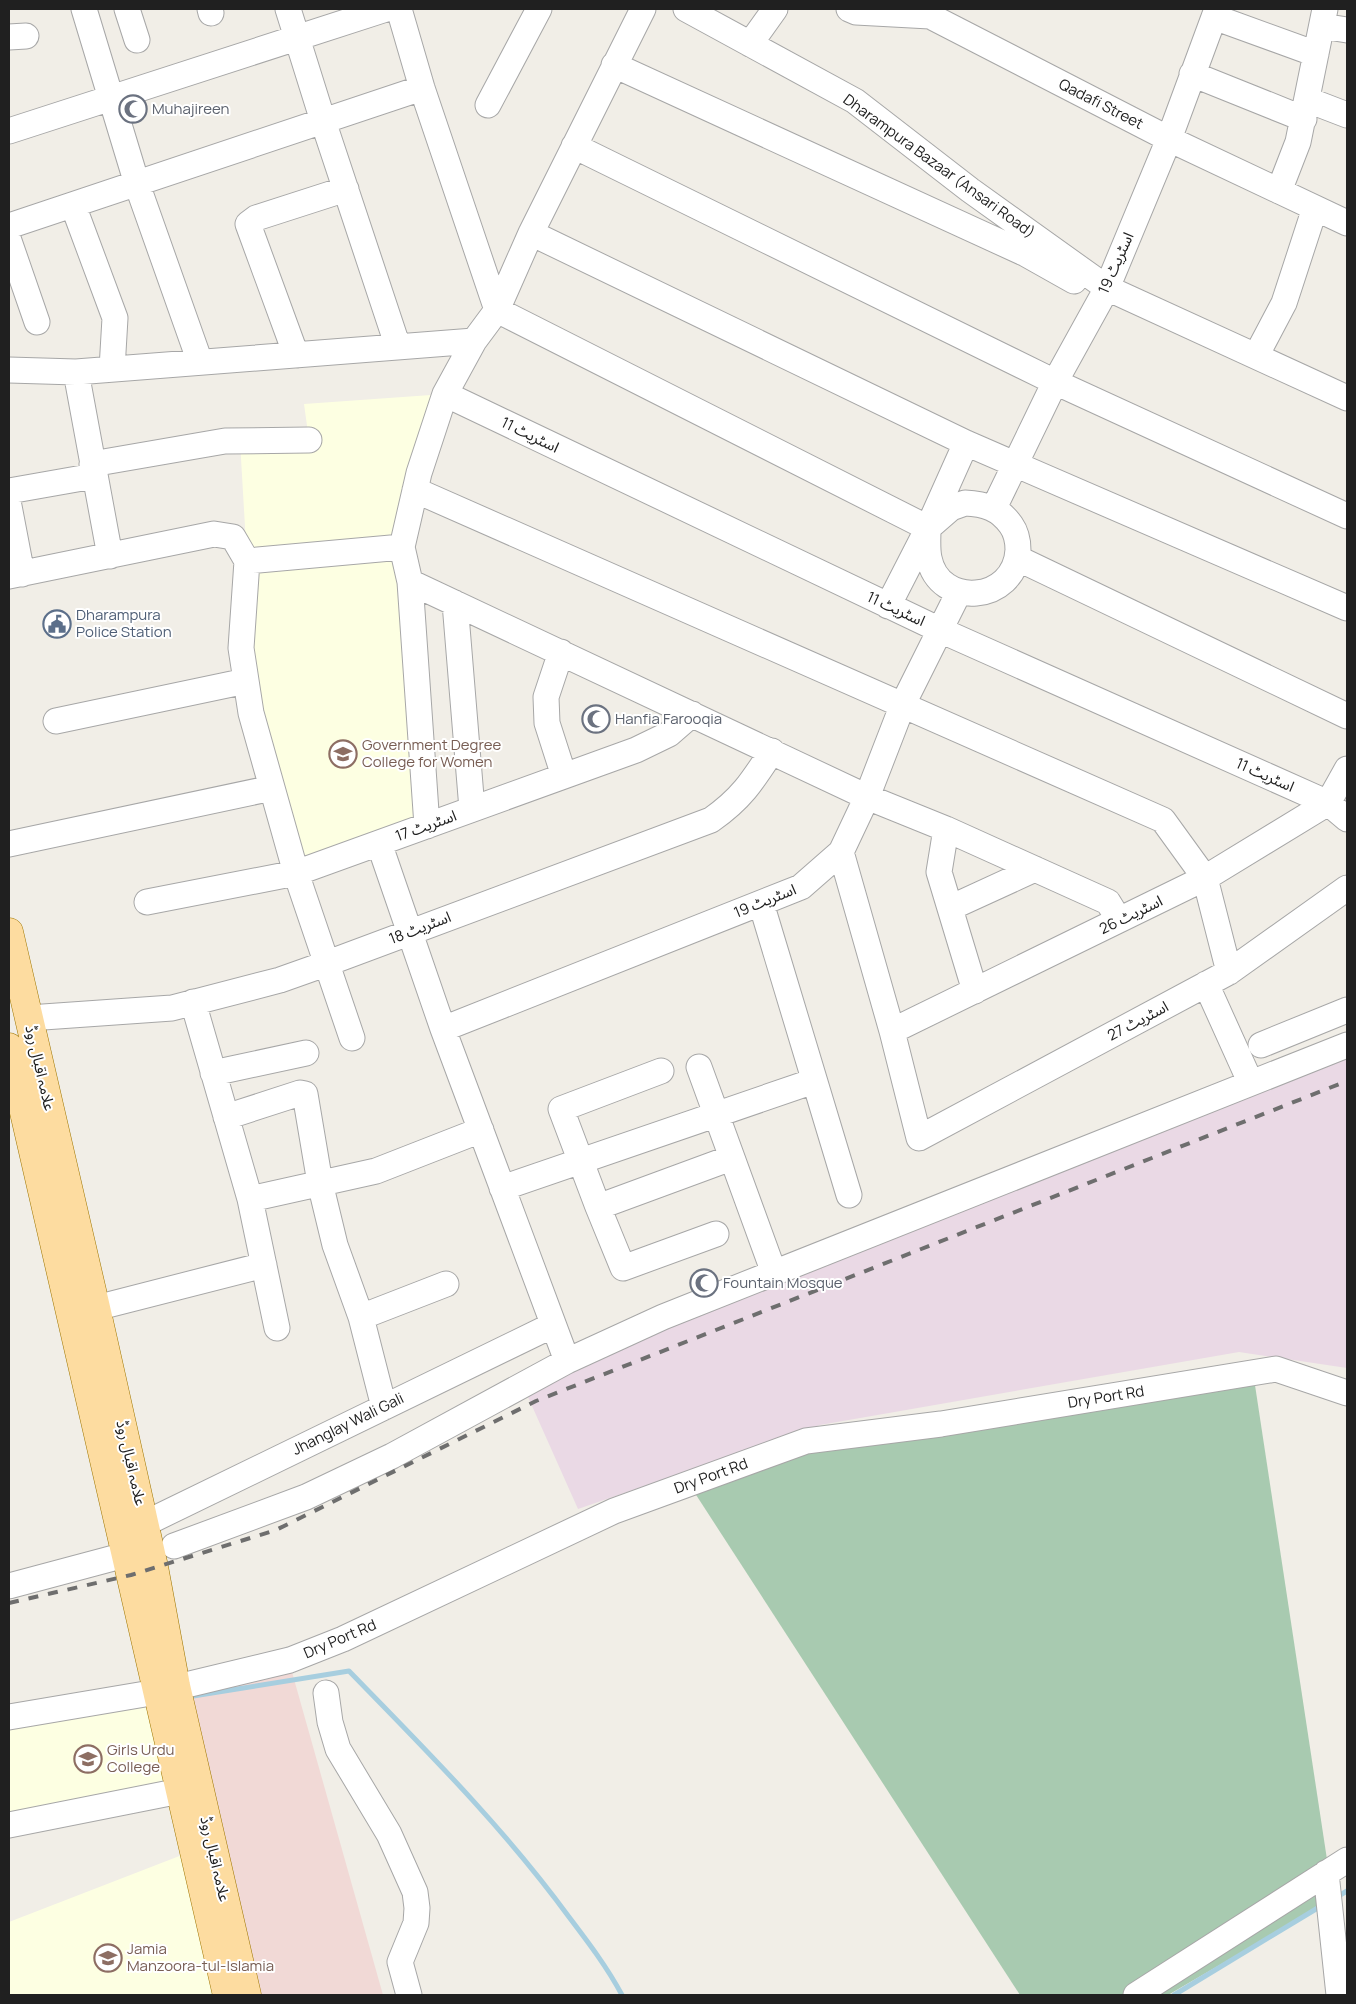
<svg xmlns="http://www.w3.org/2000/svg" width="1356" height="2004" viewBox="0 0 1356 2004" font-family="Manrope,'Noto Sans Arabic',sans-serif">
	<rect width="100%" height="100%" fill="#f1eee7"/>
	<path fill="#f1d9d6" d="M290 1665 383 1995H250L177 1688Z"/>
	<path fill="#ead9e5" d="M1347 1057V1368L1239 1352 820 1425 578 1509 524 1388 1043 1174Z"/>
	<path fill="#fdffe2" d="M445 394 402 547 427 826 296 873 246 681 247 561 240 441 309 440 304 404Z
		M155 1703 175 1791 9 1824V1727Z
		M182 1855 217 1995H9V1922Z"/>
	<path fill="#a8cab0" d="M1253 1372 1333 1899 1168 1995H1020L689 1484 806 1441Z"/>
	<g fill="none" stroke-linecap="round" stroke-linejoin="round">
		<path stroke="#a7cedf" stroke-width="5" d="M187 1697 349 1671C426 1750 504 1828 569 1917 588 1942 607 1967 622 1995
			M1335 1898 1347 1891
			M1174 1995 1321 1906"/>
		<g stroke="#a7a7a7" stroke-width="27">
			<path id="minor" d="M84 9 137 184 200 362
				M127 9 137 40
				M210 9 211 13
				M288 9 323 121 398 347
				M399 9 422 88 497 310 928 528
				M643 9 531 233 497 310 474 341 445 394 419 473 402 547 410 582 867 797 946 829 1108 902 1119 920
				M686 9 855 101 970 190 1107 288 1347 398
				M849 9 856 12 930 16 1169 139 1347 223
				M1214 17 1316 54
				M1322 26 1347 30
				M9 37 26 36
				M750 44 775 9
				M614 65 1026 254 1074 281
				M1192 74 1304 119
				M1308 100 1347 115
				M488 105 539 9
				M9 131 386 9
				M574 146 1055 382 1347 516
				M1279 191 1298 142 1325 9
				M73 205 115 318 112 369
				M9 226 422 88
				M531 233 966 443 1347 608
				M9 241 37 322
				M296 355 248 224 256 218 346 189
				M1256 356 1284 303 1315 208
				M9 370 76 372 474 341
				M76 372 110 556
				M445 394 940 630 1328 803 1347 819
				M92 464 225 441 309 440
				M415 490 1163 820 1205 878 1229 972
				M9 491 94 476
				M965 503C985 504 999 508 1011 525 1016 532 1018 541 1018 550 1015 603 939 609 929 558 927 549 928 538 928 528L951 508Z
				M9 506 22 574
				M994 508 1055 382 1107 288 1169 139 1217 9
				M1017 558 1347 716
				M247 561 241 648 251 713 296 873 352 1038
				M9 576 214 534 233 537 247 561 402 547
				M410 582 427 826
				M455 603 472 809
				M888 606 928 528 966 443
				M561 652 546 697 547 723 564 776
				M56 721 246 681
				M946 829 939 872 975 991
				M379 843 443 1029 567 1361 663 1317 1347 1045
				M9 844 272 788
				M841 852 892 1031 919 1138 1229 972 1347 888
				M147 902 296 873 636 750 669 734 692 714
				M761 903 849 1195
				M950 908 1035 869
				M1206 984 1248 1077
				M193 1002 250 1199 277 1328
				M29 1018 172 1008 280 980 328 963 711 820C741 799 752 782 772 751
				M443 1029 801 887 841 852 867 797 903 704 959 592
				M892 1031 1205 878 1328 803 1347 769
				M1261 1045 1347 1010
				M699 1067 774 1273
				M213 1073 306 1053
				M226 1117 300 1093 305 1094 320 1183 335 1245 361 1317 384 1407
				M502 1188 814 1081
				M250 1199 376 1171 481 1130
				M598 1207 561 1109 661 1071
				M716 1234 623 1268 598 1207 731 1158
				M96 1308 264 1265
				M361 1317 446 1284
				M144 1524 553 1325
				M174 1546 306 1497 392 1456 567 1361
				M9 1586 125 1555
				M326 1693 330 1722 338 1749 389 1834 415 1892 417 1908 416 1923 400 1962 409 1995
				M9 1717 157 1692 290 1660 343 1639 614 1511 806 1441 941 1424 1276 1369 1347 1393
				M9 1825 180 1791
				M1326 1873 1339 1995
				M1136 1995 1347 1860"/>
		</g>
		<g stroke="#9d7500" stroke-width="29">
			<path id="major" d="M9 932 96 1308 154 1567 176 1686 247 1995
				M9 1047 227 1995"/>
		</g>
		<use href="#minor" stroke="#fff" stroke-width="25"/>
		<use href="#major" stroke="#fddca0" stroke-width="28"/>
		<path stroke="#6e6e6e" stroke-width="4" stroke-dasharray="10 10" stroke-linecap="butt" d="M9 1603 131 1575 276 1530 536 1401 1347 1081"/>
	</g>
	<defs>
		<g id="mosque-ring" transform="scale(1.4375)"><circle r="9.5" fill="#fff" stroke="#6b7280" stroke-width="1.5"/><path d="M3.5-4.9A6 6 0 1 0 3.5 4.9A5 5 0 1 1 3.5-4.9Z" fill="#6b7280"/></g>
		<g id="civic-ring" transform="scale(1.4375)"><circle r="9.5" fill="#fff" stroke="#5c6f8a" stroke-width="1.5"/><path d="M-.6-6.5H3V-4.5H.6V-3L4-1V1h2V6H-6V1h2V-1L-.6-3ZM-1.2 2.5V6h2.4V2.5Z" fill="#5c6f8a"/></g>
		<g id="university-ring" transform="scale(1.4375)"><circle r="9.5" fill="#fff" stroke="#8d6e63" stroke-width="1.5"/><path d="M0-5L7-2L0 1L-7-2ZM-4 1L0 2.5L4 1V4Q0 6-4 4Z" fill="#8d6e63"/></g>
		<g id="school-ring" transform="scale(1.4375)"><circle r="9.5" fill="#fff" stroke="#8d6e63" stroke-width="1.5"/><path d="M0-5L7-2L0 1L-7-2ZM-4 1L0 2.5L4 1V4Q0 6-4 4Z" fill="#8d6e63"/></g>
	</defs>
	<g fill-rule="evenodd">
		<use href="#mosque-ring" x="133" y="109"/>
		<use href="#civic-ring" x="57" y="624"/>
		<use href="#mosque-ring" x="596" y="719"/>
		<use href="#university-ring" x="343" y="754"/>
		<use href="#mosque-ring" x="704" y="1283"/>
		<use href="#school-ring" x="88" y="1759"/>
		<use href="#university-ring" x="108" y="1958"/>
	</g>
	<g text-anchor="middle" stroke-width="4" stroke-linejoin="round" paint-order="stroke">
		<g font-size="15" fill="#202020" stroke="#fff">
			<text transform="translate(1101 104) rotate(27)" y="5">Qadafi Street</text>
			<text transform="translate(939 166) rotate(36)" y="5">Dharampura Bazaar (Ansari Road)</text>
			<text transform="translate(1116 263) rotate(-66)" y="5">اسٹریٹ 19</text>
			<text transform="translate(530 435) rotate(26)" y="5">اسٹریٹ 11</text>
			<text transform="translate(896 609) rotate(25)" y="5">اسٹریٹ 11</text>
			<text transform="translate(1265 775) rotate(24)" y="5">اسٹریٹ 11</text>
			<text transform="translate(426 826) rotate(-20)" y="5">اسٹریٹ 17</text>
			<text transform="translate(765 901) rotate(-22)" y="5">اسٹریٹ 19</text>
			<text transform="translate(1131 915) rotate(-26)" y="5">اسٹریٹ 26</text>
			<text transform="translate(420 928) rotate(-21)" y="5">اسٹریٹ 18</text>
			<text transform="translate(1138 1021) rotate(-28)" y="5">اسٹریٹ 27</text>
			<text transform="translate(40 1068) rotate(77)" y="5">علامہ اقبال روڈ</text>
			<text transform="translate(1106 1397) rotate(-9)" y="5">Dry Port Rd</text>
			<text transform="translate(348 1424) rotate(-26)" y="5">Jhanglay Wali Gali</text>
			<text transform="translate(131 1463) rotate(77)" y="5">علامہ اقبال روڈ</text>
			<text transform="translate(711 1476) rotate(-20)" y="5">Dry Port Rd</text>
			<text transform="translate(340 1639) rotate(-23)" y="5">Dry Port Rd</text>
			<text transform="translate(215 1859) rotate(77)" y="5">علامہ اقبال روڈ</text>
		</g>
		<g font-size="15" fill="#5b616d" stroke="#fff" text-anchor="start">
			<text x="152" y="114">Muhajireen</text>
			<text x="615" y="724">Hanfia Farooqia</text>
			<text x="723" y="1288">Fountain Mosque</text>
		</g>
		<g font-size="15" fill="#4e5e75" stroke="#fff" text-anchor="start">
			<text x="76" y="620">Dharampura<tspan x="76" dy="17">Police Station</tspan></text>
		</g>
		<g font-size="15" fill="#785e54" stroke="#fff" text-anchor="start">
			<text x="362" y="750">Government Degree<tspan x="362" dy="17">College for Women</tspan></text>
			<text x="107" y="1755">Girls Urdu<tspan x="107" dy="17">College</tspan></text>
			<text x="127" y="1954">Jamia<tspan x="127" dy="17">Manzoora-tul-Islamia</tspan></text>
		</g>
	</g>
	<rect width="1356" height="2004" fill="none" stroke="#202020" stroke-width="20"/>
</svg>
